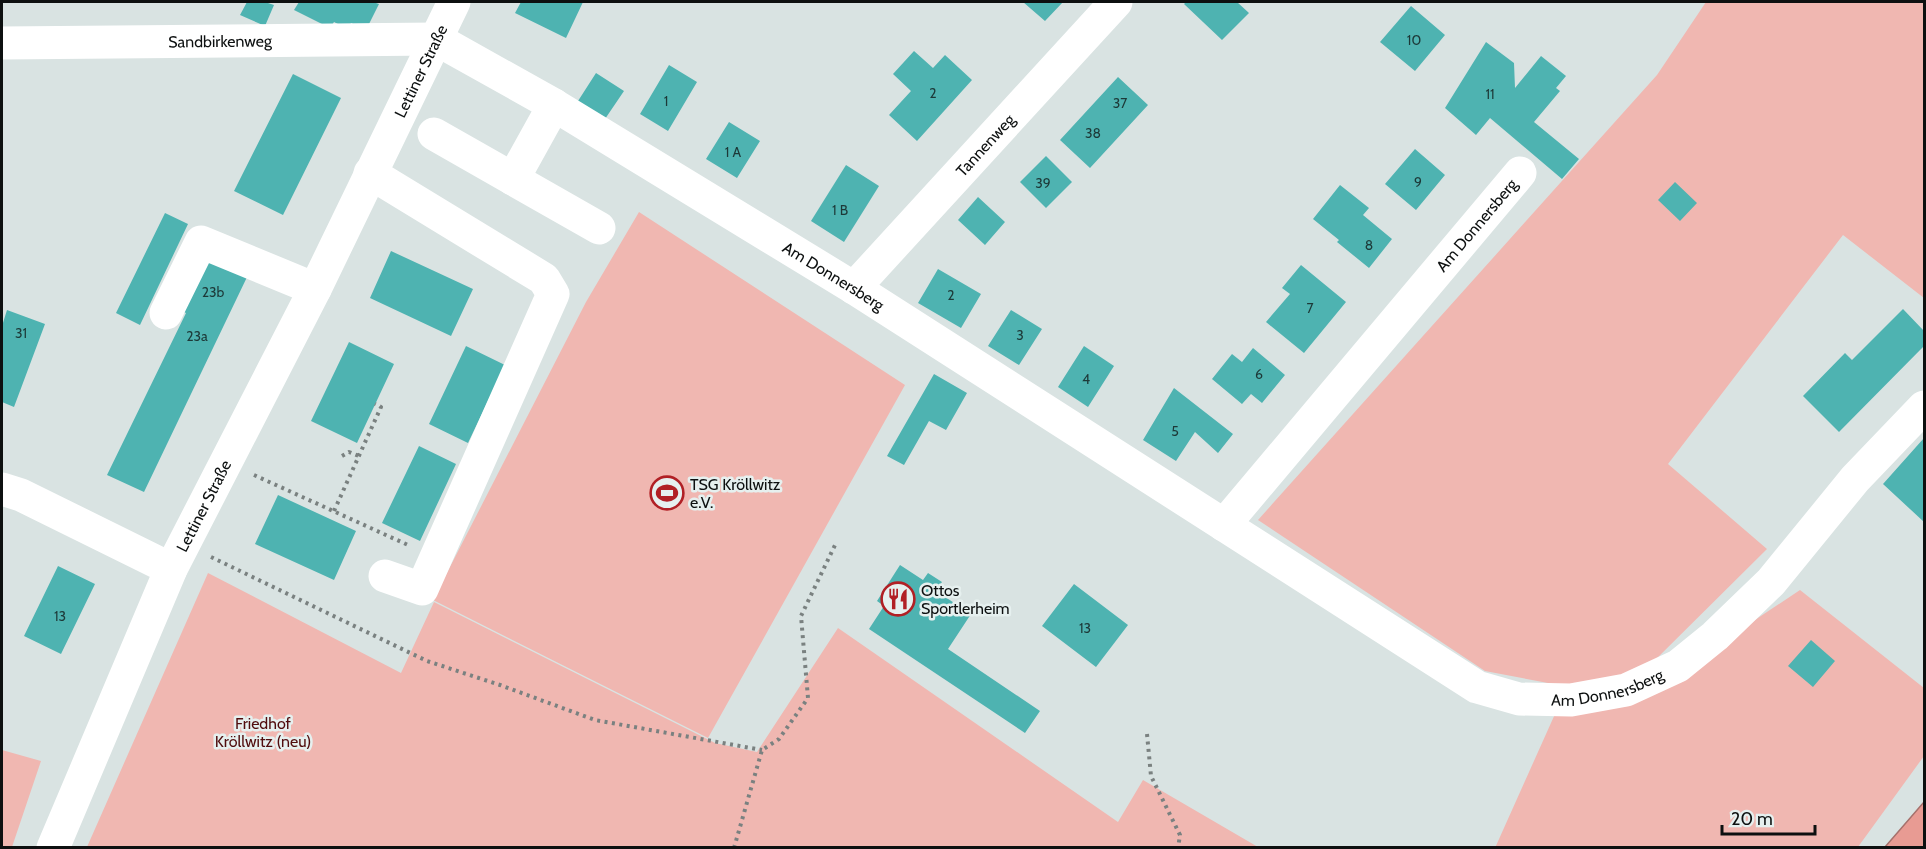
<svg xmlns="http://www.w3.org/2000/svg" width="1926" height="849" viewBox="0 0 1926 849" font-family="Cabin,sans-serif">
	<rect width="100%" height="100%" fill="#d9e3e2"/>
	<path fill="#f0b7b1" d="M1706 2H1924V298L1843 235 1668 464 1767 549 1643 672 1580 689 1485 671 1258 520 1657 75Z
		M639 212 905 385 708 738 433 600 586 302Z
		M208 573 401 673 434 602 715 743 757 752 838 628 1118 822 1143 780 1258 847H87Z
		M1800 590 1924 688V756L1858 847 1495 848 1555 714 1632 702Z
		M2 750 41 761 12 847H2Z"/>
	<path fill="#e89b93" stroke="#a6716c" stroke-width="1.5" d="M1924 802V847H1885Z"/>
	<path fill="#4eb3b1" d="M247 2H265L274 5 265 26 240 15Z
		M299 2H373L379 4 366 30 351 23 348 29 334 22 330 28 294 10Z
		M521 2H583L566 38 515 13Z
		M1023 2H1063L1045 21Z
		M1186 2H1237L1249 13 1222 40 1184 4Z
		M1411 6 1445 35 1415 71 1380 42Z
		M1486 42 1514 63 1515 88 1541 56 1566 76 1556 88 1560 91 1534 122 1579 159 1562 179 1490 118 1476 135 1445 108Z
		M914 51 933 68 945 55 972 80 917 141 889 115 911 91 893 74Z
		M669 65 697 82 668 131 640 114Z
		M596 73 624 91 605 119 578 101Z
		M293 74 341 98 283 215 234 191Z
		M1118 77 1148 105 1090 168 1060 140Z
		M729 122 760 141 737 178 706 159Z
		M1415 149 1445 175 1416 210 1385 184Z
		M1046 156 1072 182 1046 208 1020 182Z
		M846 165 879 186 844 242 811 221Z
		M1675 182 1697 203 1680 221 1658 200Z
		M1340 185 1369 208 1363 215 1392 239 1369 268 1337 242 1339 240 1313 219Z
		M978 197 1005 222 985 245 958 220Z
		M165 213 188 224 140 325 116 313Z
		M391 251 473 289 451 336 370 298Z
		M204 254 248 275 144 492 107 475 186 313 178 309Z
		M1301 265 1346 302 1304 353 1266 322 1290 294 1282 288Z
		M938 269 981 294 961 328 918 303Z
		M1903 309 1924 331V346L1839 432 1803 396 1845 353 1852 360Z
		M7 310 45 324 14 407 2 402V326Z
		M1011 310 1042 329 1019 365 988 346Z
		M349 342 394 364 357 443 311 421Z
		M466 346 505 365 468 443 429 424Z
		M1084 346 1114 366 1088 407 1058 387Z
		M1253 348 1285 375 1262 403 1251 394 1242 404 1212 379 1232 354 1242 362Z
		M934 374 967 393 946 430 929 421 904 465 887 456Z
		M1174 388 1233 434 1218 453 1195 432 1176 461 1143 440Z
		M1924 438V522L1883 484Z
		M419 446 456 464 420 541 382 523Z
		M278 495 356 531 334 580 255 544Z
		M900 565 923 580 928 573 942 582 936 591 971 614 948 649 1040 711 1025 733 869 629 884 606 877 601Z
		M58 566 95 584 61 654 24 636Z
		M1074 584 1128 625 1096 667 1042 626Z
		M1811 640 1835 661 1813 687 1788 666Z"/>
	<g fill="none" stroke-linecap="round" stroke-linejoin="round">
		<path stroke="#7a8180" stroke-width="4" stroke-dasharray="3 4.5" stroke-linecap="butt" d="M342 456 349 452 359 456
			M254 475 408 545
			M334 511 381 407 375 404
			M211 557 427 661 500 685 595 720 762 750
			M1147 734 1151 776 1180 835 1178 848
			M734 848 762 750 779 739 808 698 801 616 836 543"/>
		<g stroke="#fff" stroke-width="33">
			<path id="s1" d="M2 43 436 39 554 105 854 288 1477 687 1519 699 1571 700 1626 690 1678 666 1715 636 1771 582 1855 479 1924 407"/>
			<path d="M434 134 599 228"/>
			<path d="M370 173 544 279 553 294 422 589 385 576"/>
			<path d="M513 179 554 105"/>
			<path id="s2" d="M854 288 1116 2"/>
			<path d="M166 313 201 242 315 289"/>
			<path d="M2 489 21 495 171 569"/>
			<path id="s3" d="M1224 525 1520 173"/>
			<path id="s4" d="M53 848 171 569 315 289 454 2"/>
		</g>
	</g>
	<defs>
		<g id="stadium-ring" transform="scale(1.725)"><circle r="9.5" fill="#e6f0ef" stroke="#b12025" stroke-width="1.5"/><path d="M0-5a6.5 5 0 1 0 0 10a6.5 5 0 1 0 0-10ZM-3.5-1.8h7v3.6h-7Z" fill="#b12025"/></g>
		<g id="restaurant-ring" transform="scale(1.725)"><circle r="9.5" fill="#e6f0ef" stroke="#b12025" stroke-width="1.5"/><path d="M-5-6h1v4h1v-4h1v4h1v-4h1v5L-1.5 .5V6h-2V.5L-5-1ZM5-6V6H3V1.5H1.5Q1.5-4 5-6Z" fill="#b12025"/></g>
	</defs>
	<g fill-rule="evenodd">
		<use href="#stadium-ring" x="667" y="493"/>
		<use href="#restaurant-ring" x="898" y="599"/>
	</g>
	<g text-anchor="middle" stroke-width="5" stroke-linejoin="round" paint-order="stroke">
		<g font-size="14" fill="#1d3938">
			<text x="1414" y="45">10</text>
			<text x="933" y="98">2</text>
			<text x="1490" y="99">11</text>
			<text x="666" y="106">1</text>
			<text x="1120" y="108">37</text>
			<text x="1093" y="138">38</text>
			<text x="733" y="157">1 A</text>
			<text x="1418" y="187">9</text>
			<text x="1043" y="188">39</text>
			<text x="840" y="215">1 B</text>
			<text x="1369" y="250">8</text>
			<text x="213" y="297">23b</text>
			<text x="951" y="300">2</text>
			<text x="1310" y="313">7</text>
			<text x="21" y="338">31</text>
			<text x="1020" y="340">3</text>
			<text x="197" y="341">23a</text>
			<text x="1259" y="379">6</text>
			<text x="1086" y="384">4</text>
			<text x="1175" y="436">5</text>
			<text x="60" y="621">13</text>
			<text x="1085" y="633">13</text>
		</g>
		<g font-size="16" fill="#0d1010" stroke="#e6f0ef">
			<text dy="6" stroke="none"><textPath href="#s1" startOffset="218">Sandbirkenweg</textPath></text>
			<text dy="6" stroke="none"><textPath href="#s4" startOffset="860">Lettiner Straße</textPath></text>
			<text dy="6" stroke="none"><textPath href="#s2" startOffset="194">Tannenweg</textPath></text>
			<text dy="6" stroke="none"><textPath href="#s3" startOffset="392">Am Donnersberg</textPath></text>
			<text dy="6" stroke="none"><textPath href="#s1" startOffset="897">Am Donnersberg</textPath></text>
			<text dy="6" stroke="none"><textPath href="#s4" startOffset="374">Lettiner Straße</textPath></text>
			<text dy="6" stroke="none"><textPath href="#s1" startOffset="1794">Am Donnersberg</textPath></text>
		</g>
		<g font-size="16" fill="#0d1010" stroke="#e6f0ef" text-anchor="start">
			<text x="690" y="490">TSG Kröllwitz<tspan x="690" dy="18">e.V.</tspan></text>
			<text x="921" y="596">Ottos<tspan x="921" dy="18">Sportlerheim</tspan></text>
		</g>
		<g font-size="16" fill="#510d0e" stroke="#e6f0ef">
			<text x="263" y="729">Friedhof<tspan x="263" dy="18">Kröllwitz (neu)</tspan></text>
		</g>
	</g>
	<rect width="1926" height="849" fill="none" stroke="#0d1010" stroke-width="6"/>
	<path d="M1722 825v9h93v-9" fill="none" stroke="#0d1010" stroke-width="3"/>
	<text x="1731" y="825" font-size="18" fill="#0d1010" stroke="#e6f0ef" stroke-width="4.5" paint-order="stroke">20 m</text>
</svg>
